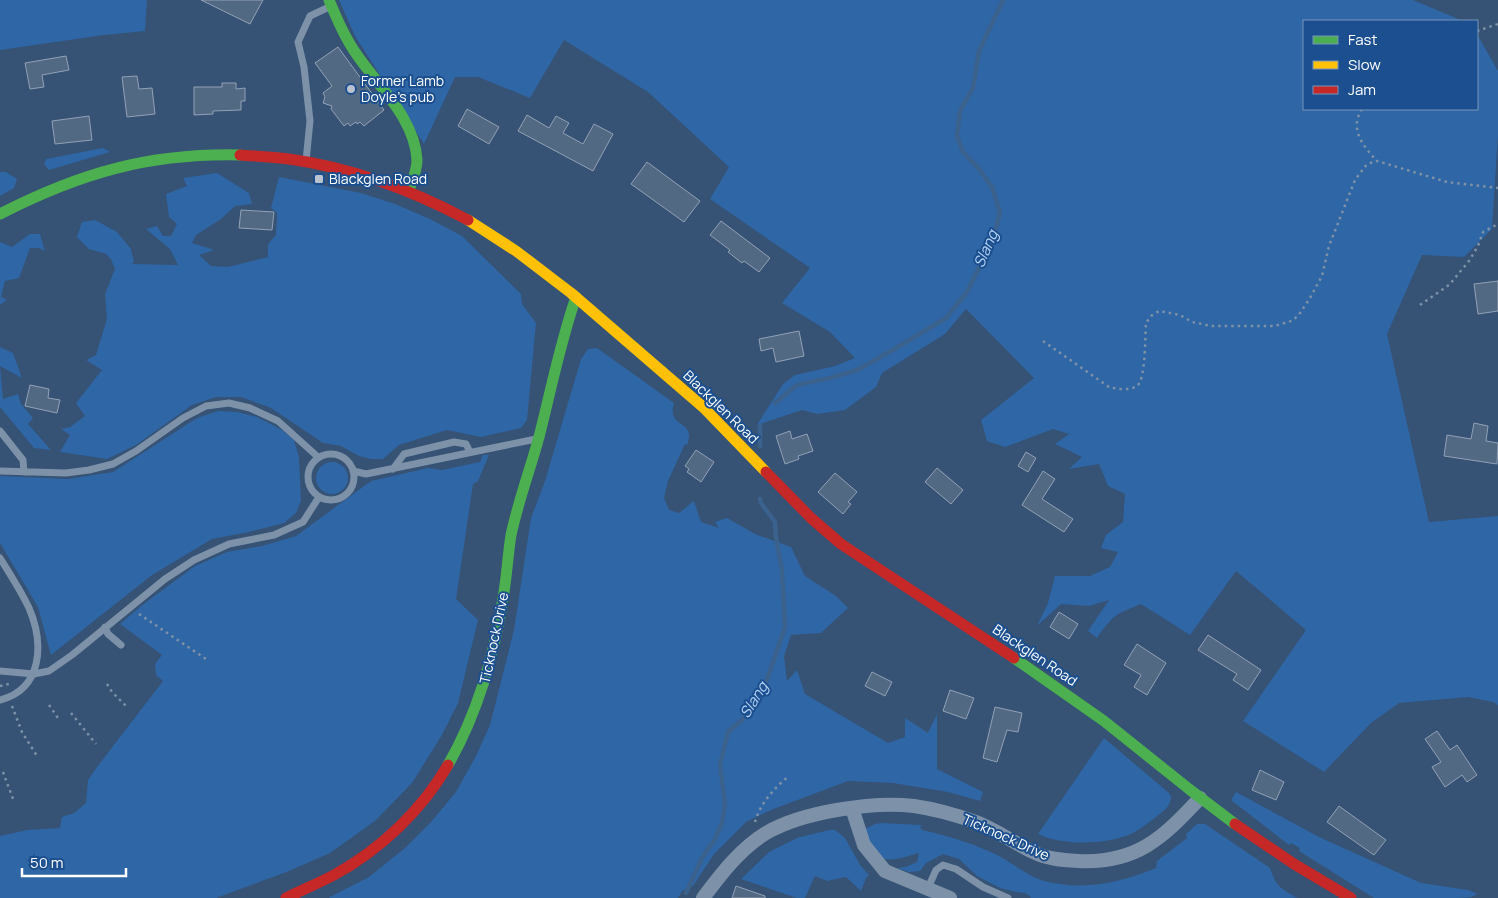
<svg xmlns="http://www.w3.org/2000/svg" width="1498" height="898" viewBox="0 0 1498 898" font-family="Manrope,sans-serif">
	<rect width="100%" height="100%" fill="#365274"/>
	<path fill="#2f66a5" d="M0 0H147L145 31 104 35 0 50Z
		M339 0H1413L1463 21H1304V109H1477V34L1498 71V135L1492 229 1464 257 1422 255 1387 334 1429 522 1498 516V705L1493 702 1468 697 1399 703 1371 723 1324 772 1243 721 1306 630 1236 571 1190 635 1141 604C1116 614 1113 615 1097 638L1088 631 1109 600 1089 606 1061 604 1037 626 1048 603 1055 576H1090L1110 567 1118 552 1101 548 1106 535 1123 522 1125 494 1108 486 1099 464 1069 469 1082 457 1055 444 1069 434 1053 429 1005 447 987 441 981 420 1034 378 966 309 945 334 882 373 876 387 845 410 817 414 802 410 757 425 783 384 795 375 835 366 855 358 830 332 782 303 810 268 710 199 729 167 648 92 564 40 530 98 478 77H455L424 144 355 36Z
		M103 148 110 152 49 170 44 164 46 159Z
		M0 172H6L17 179 14 188 0 196Z
		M217 173 249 193 252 204 235 206 221 219 196 235 192 243 214 250 199 255 211 266 228 267 268 257V244L276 235 277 213 271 208 279 177 361 193 395 204 430 219 462 236 521 294 522 304 536 323 527 420 521 428 481 437 447 430 399 445 383 459H371L359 456 341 446 323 443 271 408 241 397H216L192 405 136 445 107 459 60 452 70 435 61 429 70 427 85 416 76 403 102 370 86 360 96 355 107 319 105 294 115 269 111 259 106 254 89 249 77 237 82 222 95 220 117 232 131 249 134 262 132 264 178 265 170 249 146 229 157 226 163 236H171L177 224 169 217 166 194 187 186 183 178Z
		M30 234H40L45 251 39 248H30L19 278 5 281 1 297 7 300 0 305V242L12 247Z
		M0 347 13 353 22 378 0 366 3 399 18 394 21 404 33 418 28 424 51 450 34 448 0 407Z
		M597 348 674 403C666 429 697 419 687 445L685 444 668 481 664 498 669 510 679 513 694 501 701 522 719 528 715 522 727 518 755 534 791 547 805 576 836 596 848 608 821 633 791 635 784 656 787 681 797 670 805 694 888 743 905 737V718L928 733 937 714V769L983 792 980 801 948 792 893 783 848 781 771 810 746 822 714 854 693 886 682 891 678 898H328L369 877 405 848 431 822 456 792 476 756 490 725 514 630 531 518 545 481 581 359 588 349Z
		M218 411 237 412 257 417 282 430 294 440 299 457 301 501 296 513 284 523 249 532 212 539 152 575 51 655 38 607 0 543V476L68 479 113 472 197 418Z
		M483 455H489L478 481 473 484 456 599 478 620 458 703 442 735 412 783 375 821 330 853 289 871 216 898H0V836L27 830 60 828 62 817 74 813 86 803 88 780 97 767 163 681 156 675 155 664 162 655 120 624 141 606 195 566 227 552 262 546 296 536 371 481 428 468 442 470 480 462Z
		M316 478a16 16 0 1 1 32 0a16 16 0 1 1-32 0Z
		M1104 738 1169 793 1171 796C1171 807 1163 811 1156 817 1149 823 1141 828 1133 833 1109 845 1062 846 1038 834Z
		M1236 792 1319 837 1421 883 1468 890 1477 894 1472 897 1457 898H1374L1299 851 1300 848 1291 843 1289 845 1231 800Z
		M882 823 922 825 920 827 922 830C949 836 976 844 1001 857 1015 865 1028 876 1044 881 1083 891 1120 883 1156 868L1157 861 1187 838 1186 834 1197 824H1205L1270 868C1276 887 1281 888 1297 898H1030L1031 897 1025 893 1016 892 1000 888 977 876 959 859 943 854 926 863 920 871 909 872 897 868 905 867 917 862 919 853C907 856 889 864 877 856L863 830 875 824Z
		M829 830H835L845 838 860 865 869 875 866 878 861 891 846 877 827 881 815 876 805 898H797L741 879 769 852 797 838Z"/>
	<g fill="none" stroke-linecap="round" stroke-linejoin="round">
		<path stroke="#3b618d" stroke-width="4.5" d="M775 403 797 385 830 378 857 370 891 351 946 318 967 292 993 240 1000 212 992 187 979 169 963 152 957 136 960 111 973 88 979 51 1003 0
			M760 426V446
			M686 893 702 858 715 839 722 823 725 803 720 765 728 732 742 720 763 691 785 627 782 571 776 537 775 522 761 503 760 499"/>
	</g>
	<path fill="#526984" stroke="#92a2b6" d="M201 0H263L250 24Z
		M338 47 384 110 364 126 360 122 357 124 356 122 350 126 348 123 344 126 331 109 332 106 323 103 325 97 323 93 332 86 315 63Z
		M66 56 69 70 42 75 44 87 30 89 25 63Z
		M137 76 139 89 152 88 155 114 127 117 122 77Z
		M222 83H236V89L245 88V101H241V110L213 111V114L194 115V87H222Z
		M467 109 499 127 489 144 458 126Z
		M527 115 549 128 556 116 569 123 563 133 583 144 594 124 613 134 593 171 518 131Z
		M89 116 92 140 55 144 52 121Z
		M647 162 700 201 684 222 631 184Z
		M241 210 274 212 272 230 239 228Z
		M721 221 770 258 759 272 744 261 742 263 728 252 730 250 710 235Z
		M1498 281V311L1478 314 1474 284Z
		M799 331 804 356 776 362 773 348 761 351 759 339Z
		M30 385 49 389 48 398 60 400 57 413 25 406Z
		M1474 423 1488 426 1486 441 1498 443 1497 464 1444 456 1447 435 1471 439Z
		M790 431 792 439 807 434 813 451 798 456 799 459 785 464 776 436Z
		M696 450 714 462 701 482 687 472 689 469 685 466Z
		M1026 452 1036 458 1028 472 1018 466Z
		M937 468 963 490 951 504 925 482Z
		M1043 471 1055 479 1042 499 1073 519 1064 532 1022 505Z
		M835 473 857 492 848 502 851 504 843 514 818 492Z
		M1059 612 1078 624 1069 639 1050 627Z
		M1208 635 1261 670 1248 690 1233 680 1237 674 1198 650Z
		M1137 644 1166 663 1147 695 1134 687 1141 675 1124 665Z
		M872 672 892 682 885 696 865 686Z
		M950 690 974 698 966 719 943 711Z
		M995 707 1022 713 1018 732 1007 730 997 762 983 758Z
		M1437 731 1450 750 1457 745 1477 775 1467 782 1462 775 1445 787 1432 767 1441 762 1425 739Z
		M1260 770 1284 782 1276 800 1252 790Z
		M1339 806 1386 840 1374 855 1327 822Z
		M736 886 765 896V898H732Z"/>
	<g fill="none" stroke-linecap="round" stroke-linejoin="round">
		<path stroke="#7d92a8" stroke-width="2.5" stroke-dasharray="2.5 4" stroke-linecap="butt" d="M1477 31 1498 24
			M1362 109C1349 129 1363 146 1377 161
			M1420 305 1449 285 1469 261 1478 246 1483 232 1498 224
			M1043 341 1109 387C1117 389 1129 391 1137 386 1146 379 1145 336 1146 323L1151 316 1159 311 1180 315 1192 322 1212 326H1275L1291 321 1298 316 1310 298 1322 276 1329 246 1355 180 1367 164 1377 161 1447 182 1498 188
			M139 614 206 659
			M107 684 112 692 126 706
			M0 686 9 684
			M49 705 60 721
			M12 706 22 732 37 756
			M71 713 96 744
			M3 772 13 799
			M755 822C760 804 774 788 788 777"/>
		<path stroke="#7d92a8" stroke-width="7" d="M306 161 310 121 304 67 298 42 310 16 329 7
			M0 431 23 460 24 472
			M308 477a23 23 0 1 1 46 0a23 23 0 1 1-46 0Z
			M393 469 404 454 454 442 466 444 470 452
			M0 471 66 473 89 470 113 464 136 451 183 418 206 406 229 403 250 408 278 421 318 457
			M353 471 366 474 536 439
			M0 558C10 574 21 591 29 608 44 643 43 689 0 700
			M105 627 108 634 121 645
			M0 671 34 674 49 671 72 655 165 579 194 560 229 544 274 535 303 522 319 497
			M928 888 936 870 943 865 956 869 983 887 1008 898"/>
		<path stroke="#7d92a8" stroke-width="14" d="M852 808 864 845 885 871 950 898
			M703 898C721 874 740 849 766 833 802 812 873 801 914 806 935 809 956 815 976 822 997 830 1014 843 1033 852 1047 859 1062 860 1078 861 1136 864 1163 838 1200 798"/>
		<path stroke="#4caf50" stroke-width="11" d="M329 0C337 19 345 38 357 55 379 87 415 119 417 160 417 171 412 181 409 190
			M0 214C80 173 149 153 240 155
			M1014 658 1104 721 1189 789 1235 824
			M448 765C479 711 495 653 504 592 507 573 508 554 511 535 518 502 530 470 539 437 551 390 560 343 576 297"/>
		<path stroke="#ffc107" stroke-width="11" d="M468 220 516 251 571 293 703 407 766 472"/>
		<path stroke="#c62828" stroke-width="11" d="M240 155C256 156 273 157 289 159 353 168 412 190 468 220
			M766 472 811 518 841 544 1014 658
			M1235 824 1294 864 1351 898
			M286 898C302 890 319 883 334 875 380 850 422 810 448 765"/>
	</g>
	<g fill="#b9c2ce" stroke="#1b4f8f" stroke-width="2">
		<circle cx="351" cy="89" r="5"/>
		<rect x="314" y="174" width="10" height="10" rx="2.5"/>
	</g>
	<g text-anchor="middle" stroke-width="4" stroke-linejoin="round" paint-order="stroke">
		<g font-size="14" fill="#fff" stroke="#1b4f8f" text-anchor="start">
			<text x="361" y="86">Former Lamb<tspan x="361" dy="16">Doyle's pub</tspan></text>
			<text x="329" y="184">Blackglen Road</text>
		</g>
		<g font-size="14" fill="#fff" stroke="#1b4f8f">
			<text transform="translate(721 407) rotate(44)" y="5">Blackglen Road</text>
			<text transform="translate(494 638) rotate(-78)" y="5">Ticknock Drive</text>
			<text transform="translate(1035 655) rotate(34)" y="5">Blackglen Road</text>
			<text transform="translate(1006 837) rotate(24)" y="5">Ticknock Drive</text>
		</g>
		<g font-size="15" font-style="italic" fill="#b5d3f5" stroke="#1b4f8f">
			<text transform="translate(986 249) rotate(-67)" y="5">Slang</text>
			<text transform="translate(754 700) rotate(-58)" y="5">Slang</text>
		</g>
	</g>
	<rect x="1303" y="20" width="175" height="90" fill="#1b4f8f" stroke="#7695bc"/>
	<rect x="1313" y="36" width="25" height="8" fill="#4caf50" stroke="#7695bc"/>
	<text x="1348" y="45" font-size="15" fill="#ffffff">Fast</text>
	<rect x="1313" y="61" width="25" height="8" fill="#ffc107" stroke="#7695bc"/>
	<text x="1348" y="70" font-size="15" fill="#ffffff">Slow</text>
	<rect x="1313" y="86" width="25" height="8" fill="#c62828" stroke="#7695bc"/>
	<text x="1348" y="95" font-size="15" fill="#ffffff">Jam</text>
	<path d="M22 868v8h104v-8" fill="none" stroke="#ffffff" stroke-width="2.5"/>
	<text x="30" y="868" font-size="15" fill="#ffffff" stroke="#1b4f8f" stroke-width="4" paint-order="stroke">50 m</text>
</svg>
